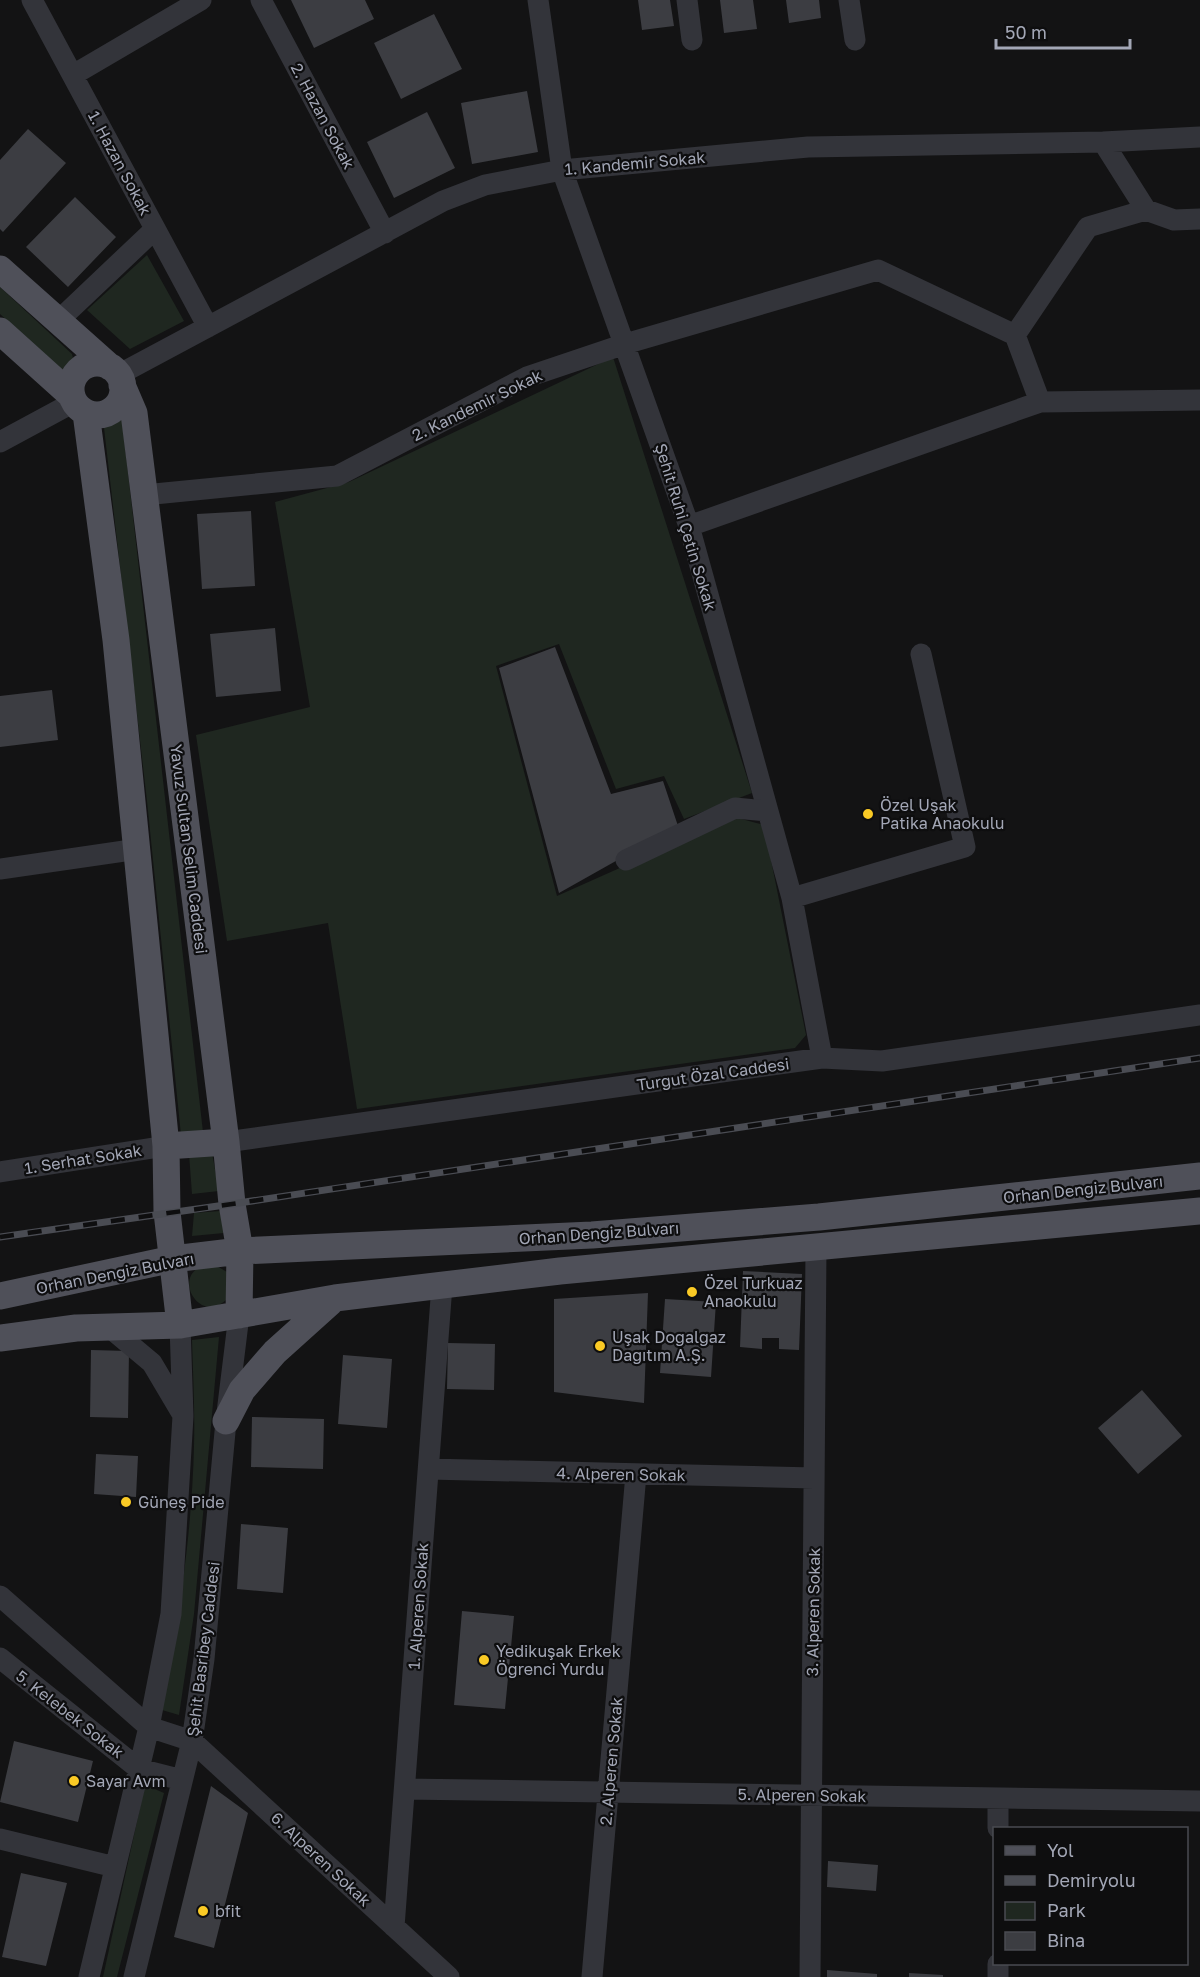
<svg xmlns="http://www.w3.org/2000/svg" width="1200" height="1977" viewBox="0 0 1200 1977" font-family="'Golos Text',sans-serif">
	<rect width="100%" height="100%" fill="#131314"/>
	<path fill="#1f2720" d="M147 255 184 321 130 349 87 310Z
		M0 287 72 354 74 362 63 370 58 368 0 314Z
		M613 357 752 793 684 819 664 776 616 789 559 644 496 666 557 896 734 817 764 825 806 1035 795 1048 357 1109 328 923 227 941 196 735 310 707 275 502 349 482Z
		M109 413H115L122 420 203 1132 181 1135 147 801 103 419Z
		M212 1153 219 1191 192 1194 189 1154Z
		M220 1211 224 1233 192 1236 194 1213Z
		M215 1265 227 1272 229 1297C202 1327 173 1280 200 1267 204 1265 211 1265 215 1265Z
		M219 1337 194 1614 179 1715 162 1710C178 1623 192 1535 194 1446 195 1410 193 1375 192 1340Z
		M145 1785 164 1793 117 1977H103Z"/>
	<path fill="#3c3d42" d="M291 0H365L374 19 314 48Z
		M638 0H670L674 26 642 30Z
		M720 0H753L757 29 724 33Z
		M786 0H819L821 18 789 23Z
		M434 14 462 69 401 99 374 43Z
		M527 91 538 152 472 164 461 103Z
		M427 112 455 168 394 198 367 142Z
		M28 129 66 163 3 232 0 229V160Z
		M75 197 116 237 68 287 26 247Z
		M251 511 255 586 202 589 197 514Z
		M275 628 281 691 216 697 210 634Z
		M555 647 611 794 663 781 678 826 559 893 499 668Z
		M52 690 58 740 0 747V696Z
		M743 1271 802 1274 799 1350 779 1349V1338H762V1349L740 1347Z
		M648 1293 644 1403 554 1392V1299Z
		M665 1299 716 1302 711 1377 660 1373Z
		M448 1343 495 1344 494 1390 447 1389Z
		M91 1350 129 1351 128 1418 90 1417Z
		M343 1355 392 1359 387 1428 338 1424Z
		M1142 1390 1182 1436 1138 1474 1098 1428Z
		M252 1417 324 1419 323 1469 251 1467Z
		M96 1454 138 1456 136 1497 94 1494Z
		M241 1524 288 1528 283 1593 237 1589Z
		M462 1611 514 1616 505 1709 454 1705Z
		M14 1741 93 1761 78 1822 0 1802Z
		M211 1786 248 1813 214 1948 174 1937Z
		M828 1861 878 1865 876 1891 827 1887Z
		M21 1873 67 1883 46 1966 2 1957Z
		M827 1970 877 1974V1977H827Z
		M909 1973 943 1975V1977H909Z"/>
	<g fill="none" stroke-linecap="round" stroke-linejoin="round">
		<path stroke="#33343a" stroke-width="21" d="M32 0 208 327
			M261 0 385 233
			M538 0 562 170 689 526 792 898 822 1058
			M687 0 692 40
			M849 0 855 40
			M73 75 201 0
			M1103 142 1146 210 1174 220 1200 219
			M58 321 155 229
			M1015 335 1088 227 1146 210
			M118 375 443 201 485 185 562 170 808 147 1103 142 1200 137
			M0 442 74 402
			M144 495 337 476 527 377 625 344 878 270 1015 335 1040 402 1200 400
			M689 526 1040 402
			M626 860 735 808 767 811
			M0 869 138 849
			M792 898 965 847 921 654
			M226 1142 822 1058 882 1061 1200 1015
			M0 1172 166 1146
			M109 1327 152 1363 181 1412
			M429 1469 814 1478
			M0 1596 149 1727 192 1741 449 1977
			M0 1658 139 1769 182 1780
			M405 1789 1200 1801
			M998 1798V1828
			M0 1839 115 1867
			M394 1927 442 1285
			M998 1964V1977
			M89 1977 149 1727 171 1614 183 1416 180 1325
			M134 1977 192 1741 204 1659 226 1421 239 1315
			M592 1977 636 1474
			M810 1977 816 1248"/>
		<path stroke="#4f5059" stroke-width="27" d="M0 269 110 367
			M0 331 71 395
			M71 389a26 26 0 1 1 52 0a26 26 0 1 1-52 0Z
			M122 385 134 413 226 1142 232 1204 240 1251 239 1315
			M86 413 116 640 166 1146 167 1212 180 1325
			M166 1146 226 1142
			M0 1296 173 1259 240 1251 592 1235 819 1217 1200 1176
			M0 1338 76 1328 180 1325 335 1298 560 1271 1200 1211
			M226 1421 242 1390 275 1352 335 1298"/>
		<g stroke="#4a4c53" stroke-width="7">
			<path id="rail" d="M0 1237 232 1204 1200 1058"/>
		</g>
		<use href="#rail" stroke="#0e0e0f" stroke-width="4.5" stroke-dasharray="14" stroke-linecap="butt"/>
	</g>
	<g fill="#faca25" stroke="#0e0e0f" stroke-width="2">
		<circle cx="868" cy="814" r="6"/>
		<circle cx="692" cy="1292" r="6"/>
		<circle cx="600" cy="1346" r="6"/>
		<circle cx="126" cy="1502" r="6"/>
		<circle cx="484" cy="1660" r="6"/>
		<circle cx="74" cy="1781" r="6"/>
		<circle cx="203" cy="1911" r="6"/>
	</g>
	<g text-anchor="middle" stroke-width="4.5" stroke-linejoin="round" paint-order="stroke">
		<g font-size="16" fill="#a3a7b6" stroke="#0e0e0f">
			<text transform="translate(323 116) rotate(62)" y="6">2. Hazan Sokak</text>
			<text transform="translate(120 163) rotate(62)" y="6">1. Hazan Sokak</text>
			<text transform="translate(635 163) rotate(-5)" y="6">1. Kandemir Sokak</text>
			<text transform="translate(477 405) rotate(-26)" y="6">2. Kandemir Sokak</text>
			<text transform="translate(686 527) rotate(73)" y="6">Şehit Ruhi Çetin Sokak</text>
			<text transform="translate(189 849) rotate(83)" y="6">Yavuz Sultan Selim Caddesi</text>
			<text transform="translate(713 1074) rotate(-8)" y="6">Turgut Özal Caddesi</text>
			<text transform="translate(83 1159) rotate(-9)" y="6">1. Serhat Sokak</text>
			<text transform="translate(1083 1189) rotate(-6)" y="6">Orhan Dengiz Bulvarı</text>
			<text transform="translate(599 1233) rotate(-4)" y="6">Orhan Dengiz Bulvarı</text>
			<text transform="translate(115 1273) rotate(-11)" y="6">Orhan Dengiz Bulvarı</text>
			<text transform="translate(621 1474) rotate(1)" y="6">4. Alperen Sokak</text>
			<text transform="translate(418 1606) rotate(-86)" y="6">1. Alperen Sokak</text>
			<text transform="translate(813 1612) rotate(-89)" y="6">3. Alperen Sokak</text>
			<text transform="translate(203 1649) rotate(-83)" y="6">Şehit Basribey Caddesi</text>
			<text transform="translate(70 1714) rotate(38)" y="6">5. Kelebek Sokak</text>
			<text transform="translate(611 1761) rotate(-85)" y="6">2. Alperen Sokak</text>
			<text transform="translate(802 1795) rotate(1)" y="6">5. Alperen Sokak</text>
			<text transform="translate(321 1859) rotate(43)" y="6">6. Alperen Sokak</text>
		</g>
		<g font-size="16" fill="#a3a7b6" stroke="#0e0e0f" text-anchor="start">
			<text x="880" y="811">Özel Uşak<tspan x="880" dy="18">Patika Anaokulu</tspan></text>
			<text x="704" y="1289">Özel Turkuaz<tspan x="704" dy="18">Anaokulu</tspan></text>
			<text x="612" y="1343">Uşak Doğalgaz<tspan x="612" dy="18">Dağıtım A.Ş.</tspan></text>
			<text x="138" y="1508">Güneş Pide</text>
			<text x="496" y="1657">Yedikuşak Erkek<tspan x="496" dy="18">Öğrenci Yurdu</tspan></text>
			<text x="86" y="1787">Sayar Avm</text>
			<text x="215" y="1917">bfit</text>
		</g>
	</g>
	<rect x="993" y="1827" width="195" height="138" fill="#0e0e0f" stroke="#4a4b52" stroke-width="1.5"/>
	<rect x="1005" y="1846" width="30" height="9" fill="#4f5059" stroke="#4a4b52" stroke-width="1.5"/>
	<text x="1047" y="1857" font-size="18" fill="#a3a7b6">Yol</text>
	<rect x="1005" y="1876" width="30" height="9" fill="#4a4c53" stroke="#4a4b52" stroke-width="1.5"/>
	<text x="1047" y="1887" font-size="18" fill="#a3a7b6">Demiryolu</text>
	<rect x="1005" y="1902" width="30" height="18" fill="#1f2720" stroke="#4a4b52" stroke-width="1.5"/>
	<text x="1047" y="1917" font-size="18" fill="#a3a7b6">Park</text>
	<rect x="1005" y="1932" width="30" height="18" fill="#3c3d42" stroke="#4a4b52" stroke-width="1.5"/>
	<text x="1047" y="1947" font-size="18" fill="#a3a7b6">Bina</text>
	<path d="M996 39v9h134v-9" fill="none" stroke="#a3a7b6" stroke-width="3"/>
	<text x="1005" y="39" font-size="18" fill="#a3a7b6" stroke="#0e0e0f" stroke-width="4.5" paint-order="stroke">50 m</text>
</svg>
